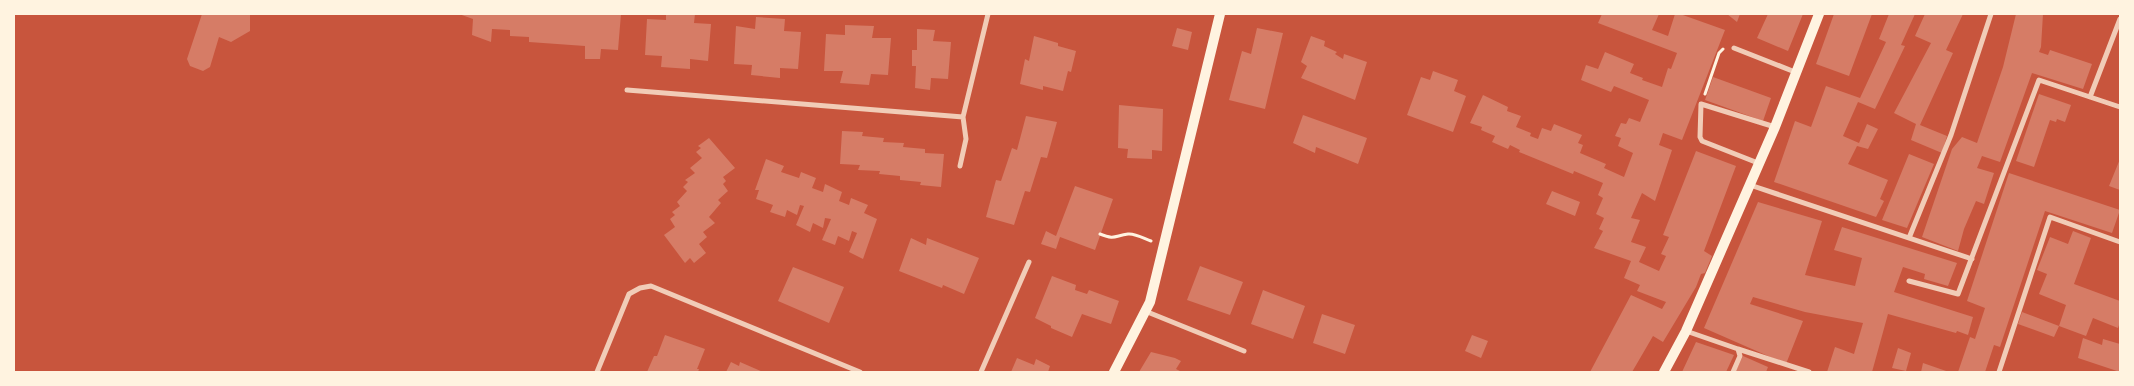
<svg xmlns="http://www.w3.org/2000/svg" width="2134" height="386" viewBox="0 0 2134 386" font-family="Lora,serif">
	<rect width="100%" height="100%" fill="#c8553d"/>
	<path fill="#d67c66" d="M202 14H250V31L231 42 219 37 210 67 203 71 190 66 187 59Z
		M459 14H621L618 50 601 49 600 59H585V46L529 42V37L510 36V30L492 29 491 42 472 35 473 19Z
		M666 14H695L694 23 711 24 708 61 690 59V69L661 67 662 56 645 55 647 19 666 20Z
		M1602 14H1659L1652 30 1668 36 1675 14H1680L1725 30 1682 140 1663 133 1659 145 1672 150 1655 201 1642 193 1631 218 1640 220 1631 242 1646 247 1639 262 1659 271 1666 256 1661 254 1669 237 1663 235 1696 151 1736 166 1704 251 1712 256 1705 273 1701 274 1696 287 1663 342 1653 336 1632 372H1590L1631 295 1662 309 1666 302 1637 291 1640 285 1624 278 1631 261 1594 248 1603 231 1599 229 1604 218 1596 214 1603 198 1598 195 1603 183 1574 171 1573 174 1519 152 1520 150 1510 145 1508 149 1492 142 1495 136 1481 130 1482 127 1470 123 1483 95 1508 107 1507 111 1521 116 1516 127 1531 133 1530 136 1538 139 1542 128 1551 131 1554 124 1582 135 1578 143 1583 145 1580 153 1606 164 1604 168 1624 177 1633 153 1618 146 1621 138 1615 136 1621 123 1626 124 1629 118 1640 122 1649 100 1614 86 1611 92 1581 80 1586 65 1598 69 1605 52 1634 64 1630 73 1643 78 1642 80 1662 87 1668 68 1671 69 1677 53 1598 23Z
		M1727 14H1740L1737 22Z
		M1768 14H1803L1788 51 1757 38Z
		M1834 14H1872L1849 76 1816 64Z
		M1889 14H1915L1901 45 1905 46 1875 109 1858 102 1843 136 1859 143 1867 124 1878 129 1868 149 1857 146 1848 164 1888 180 1880 199 1884 201 1876 217 1774 182 1795 121 1811 127 1826 86 1860 98 1886 42 1879 39Z
		M1925 14H1963L1946 50 1953 53 1920 125 1947 136 1942 153 1911 140 1916 124 1894 113 1931 43 1915 36Z
		M2016 14H2043L2041 47 2039 52 2048 55 2050 50 2092 64 2083 89 2032 73 2000 162 1982 156 1977 168 1994 173 1984 204 1976 201 1964 229 1958 251 1922 237 1952 149 1962 137 1977 143 2003 67Z
		M756 17 785 19 784 31 801 32 798 69 780 68V78L751 75 752 65 734 64 736 26 755 29Z
		M845 25 874 26 872 38H891L888 75 871 74 869 85 840 83 843 71H824L826 34 845 35Z
		M1177 28 1192 32 1188 50 1172 46Z
		M1257 28 1283 33 1265 109 1229 100 1242 51 1251 54Z
		M917 29 935 30 933 41 951 42 948 79 931 78 930 90 915 88 916 66H912V50H917Z
		M1034 36 1058 43V46L1076 51 1071 72 1068 71 1063 91 1043 86V90L1020 84 1025 59 1029 61Z
		M1311 36 1325 41 1324 46 1337 52 1335 54 1343 59 1344 54 1367 62 1355 100 1301 78 1307 66 1301 62Z
		M1433 71 1458 80 1454 91 1466 96 1453 132 1407 115 1421 77 1430 80Z
		M1713 77 1771 98 1763 121 1705 100Z
		M2039 94 2071 105 2065 122 2057 119 2056 122 2050 120 2034 167 2016 161Z
		M1119 105 1163 109 1162 151 1152 150V159L1127 158 1128 149 1118 148Z
		M1303 115 1367 138 1358 164 1316 147 1315 153 1293 143Z
		M1026 116 1057 122 1047 158 1041 157 1030 192 1025 191 1014 225 986 217 996 180 1001 181 1012 148 1017 150Z
		M842 131 863 132 862 136 884 138 883 142 904 143 903 147 925 149V153L944 154 941 187 920 185 921 182 900 180V176L879 174 880 171 858 170 860 165 840 164Z
		M709 138 735 168 723 177 726 181 723 184 728 191 718 200 721 203 709 217 715 223 703 232 707 237 699 244 706 253 694 263 690 258 685 263 664 235 675 227 670 219 675 215 672 212 680 206 677 202 687 191 683 187 688 182 685 180 695 173 690 168 702 158 696 152 701 148 698 146Z
		M1909 154 1934 164 1907 228 1882 220Z
		M766 159 784 166 781 172 799 178 801 172 816 178 812 188 823 192 825 184 842 192 839 201 849 205 851 198 868 205 864 213 877 219 863 259 849 252 857 233 852 231 849 241 838 236 835 245 822 240 831 219 825 218 823 228 813 223 810 232 796 225 804 206 800 205 797 215 787 210 785 217 770 212 773 205 756 199 759 190H755Z
		M2120 159V190L2109 186Z
		M2009 173 2120 210 2112 233 2045 211 2000 347 1994 345 1985 372H1958L1970 337 1975 339 1985 308 1967 301Z
		M1075 186 1113 199 1095 250 1060 237 1056 249 1041 244 1046 231 1056 236Z
		M1552 191 1580 202 1575 216 1546 204Z
		M1758 202 1822 221 1805 275 1855 286 1862 258 1834 250 1842 227 1957 263 1948 286 1924 279 1925 274 1903 267 1894 292 1973 317 1968 335 1957 331 1956 333 1888 314 1872 372H1827L1835 347 1854 354 1863 323 1805 312 1753 297 1750 304 1803 321 1786 364 1704 328Z
		M2073 231 2091 238 2074 284 2120 301V322L2118 328 2093 318 2086 336 2059 326 2066 305 2039 294 2047 274 2037 270 2050 237 2068 244Z
		M911 238 926 245 927 238 979 258 964 294 943 285 942 288 899 271Z
		M1200 266 1243 282 1230 315 1187 300Z
		M793 267 844 287 829 323 778 301Z
		M1052 276 1076 285 1075 290 1087 294 1089 290 1119 301 1111 324 1082 314 1072 337 1051 328V326L1035 318Z
		M1263 290 1305 306 1293 339 1251 324Z
		M2022 312 2059 326 2054 337 2018 324Z
		M1322 314 1355 325 1345 354 1313 343Z
		M665 335 705 349 697 369H699L698 372H647L654 356H657Z
		M1472 335 1488 341 1481 358 1465 351Z
		M2083 338 2102 345 2103 339 2120 344V372L2078 358Z
		M1696 342 1734 355 1726 372H1682Z
		M1898 348 1911 353 1906 371 1892 368Z
		M1151 352 1175 358 1181 361 1176 369 1182 372H1139Z
		M1743 356 1768 367 1766 372H1735Z
		M1017 358 1034 365 1036 359 1050 366 1048 372H1011Z
		M731 362 739 366 740 362 763 372H726Z
		M1923 363 1949 372H1921Z"/>
	<g fill="none" stroke-linecap="round" stroke-linejoin="round">
		<path stroke="#fff3e0" stroke-width="3" d="M1705 94 1719 53 1723 49
			M1100 234C1115 240 1114 236 1128 234 1135 233 1145 239 1151 241"/>
		<path stroke="#f1ccb7" stroke-width="5" d="M1734 48 1795 72
			M627 90 963 117 988 14
			M2090 97 2120 19
			M1758 163 1702 141 1700 137 1701 104 1775 127
			M960 166 966 139 963 117
			M1750 185 1972 259
			M1909 238 1951 135 1991 14
			M1909 281 1958 294 2039 80 2120 107
			M1145 311 1244 351
			M1686 331 1738 349 1740 356 1733 372
			M1738 349 1809 372
			M597 372 629 294 640 288 651 286 860 372
			M981 372 1029 262
			M1999 372 2050 217 2120 242"/>
		<path stroke="#fff3e0" stroke-width="10" d="M1114 372 1150 302 1220 14
			M1664 372 1686 331 1775 127 1819 14"/>
	</g>
	<rect width="2134" height="386" fill="none" stroke="#fff3e0" stroke-width="30"/>
</svg>
